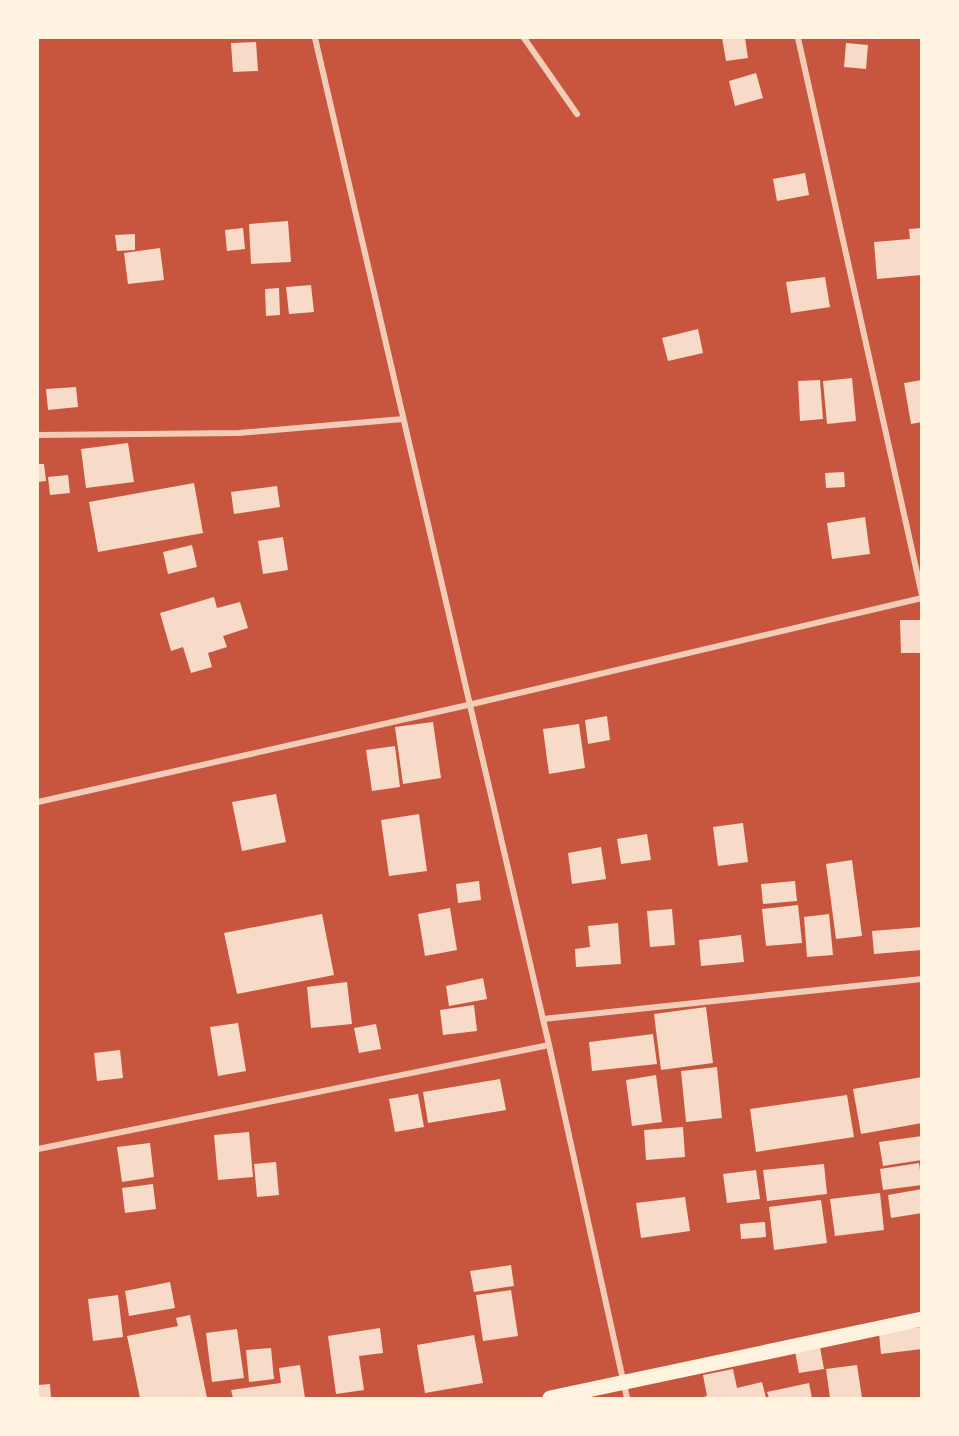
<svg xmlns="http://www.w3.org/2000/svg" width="959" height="1436" viewBox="0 0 959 1436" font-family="'Golos Text',sans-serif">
	<rect width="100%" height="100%" fill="#c8553d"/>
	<path fill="#f7dbc8" d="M722 38H745L748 58 726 61Z
		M256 42 258 71 233 72 231 43Z
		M846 43 868 45 866 69 844 67Z
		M756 73 763 98 735 106 729 81Z
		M805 173 809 195 777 201 773 179Z
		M288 221 291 262 251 264 249 224Z
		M243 228 245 249 227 251 225 230Z
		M922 228V275L877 279 874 242 910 239 909 229Z
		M135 234V250L117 251 115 235Z
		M160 248 164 280 128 284 124 253Z
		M825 277 830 307 791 313 786 282Z
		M311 285 314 312 289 314 286 287Z
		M279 288 280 315 266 316 265 289Z
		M698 329 703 353 668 361 662 338Z
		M852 378 856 421 827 424 823 381Z
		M820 380 823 419 800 421 798 381Z
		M922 380V422L911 424 904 383Z
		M76 387 78 407 48 410 46 389Z
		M128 443 134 482 86 488 81 449Z
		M38 464H44L46 481 38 482Z
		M844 472 845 487 826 488 825 473Z
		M68 475 70 493 50 495 48 477Z
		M194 483 203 533 98 552 89 502Z
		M277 486 280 507 234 514 231 492Z
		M865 517 870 554 832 559 827 523Z
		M283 537 288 570 263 574 258 541Z
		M192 545 197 567 168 574 163 552Z
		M214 597 217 608 240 602 248 628 223 636 227 647 208 653 212 667 191 673 183 647 171 651 160 613Z
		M900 620H922V653H901Z
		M607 716 610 740 588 744 585 720Z
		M433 722 441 778 403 784 395 727Z
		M579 724 585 768 549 774 543 729Z
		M395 746 400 787 372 791 366 750Z
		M276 794 286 842 242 851 232 802Z
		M419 814 427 871 389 876 381 820Z
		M743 823 748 862 718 866 713 827Z
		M647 834 651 860 621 864 617 839Z
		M601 847 606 879 572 884 568 853Z
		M852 860 862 936 836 939 826 864Z
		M479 881 481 900 458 903 456 884Z
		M795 881 797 901 763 904 761 884Z
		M798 905 802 943 766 946 762 909Z
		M450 908 457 950 425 956 418 914Z
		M672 909 675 945 650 947 647 911Z
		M322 914 334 975 237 994 224 933Z
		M829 914 833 955 807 957 804 917Z
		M618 923 621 964 576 967 575 949 590 947 588 926Z
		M922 927V950L874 954 872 931Z
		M741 935 744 962 701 966 699 940Z
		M483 978 487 999 449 1006 446 986Z
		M347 982 352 1024 311 1028 307 987Z
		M474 1005 477 1031 443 1035 440 1010Z
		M706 1007 713 1063 661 1070 654 1014Z
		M238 1023 246 1071 218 1076 210 1027Z
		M376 1024 381 1049 359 1053 354 1028Z
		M653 1034 657 1064 592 1071 589 1042Z
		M120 1050 123 1078 97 1081 94 1053Z
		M717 1067 722 1118 686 1122 681 1071Z
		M656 1075 662 1122 632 1126 626 1080Z
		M922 1077V1123L861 1134 853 1089Z
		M500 1079 506 1110 428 1123 423 1092Z
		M418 1094 424 1127 395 1132 389 1099Z
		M847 1095 854 1137 756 1152 750 1109Z
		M683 1127 685 1157 646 1160 644 1130Z
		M249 1132 253 1177 218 1180 214 1135Z
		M922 1136V1160L883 1166 879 1142Z
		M150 1143 154 1177 122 1182 117 1147Z
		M276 1162 279 1195 257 1197 254 1164Z
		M919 1163 922 1185 883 1190 880 1169Z
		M824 1164 827 1194 767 1201 763 1170Z
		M756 1170 760 1199 727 1203 723 1174Z
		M153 1184 156 1209 125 1213 122 1188Z
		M922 1189V1213L891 1218 888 1195Z
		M880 1193 884 1230 835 1236 830 1199Z
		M685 1197 690 1231 641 1238 636 1203Z
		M821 1200 827 1243 774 1250 769 1207Z
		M765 1222 766 1237 741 1239 740 1224Z
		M511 1265 514 1286 474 1292 470 1271Z
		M170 1282 175 1308 129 1316 125 1291Z
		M511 1290 518 1336 483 1341 476 1295Z
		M118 1295 123 1337 93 1341 88 1299Z
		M190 1315 207 1398H140L127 1336 178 1326 176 1318Z
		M922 1327V1349L881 1354 879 1333Z
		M380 1328 383 1353 359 1356 364 1390 336 1394 328 1336Z
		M237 1329 244 1378 212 1382 206 1333Z
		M474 1335 483 1383 425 1393 417 1345Z
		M820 1347 824 1369 799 1373 795 1351Z
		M271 1348 274 1379 249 1382 246 1350Z
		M300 1365 305 1398H233L231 1390 281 1383 279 1368Z
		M857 1365 862 1398H830L826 1369Z
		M733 1369 737 1388 762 1382 766 1398H699L707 1396 703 1375Z
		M809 1383 812 1398H769L767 1392Z
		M50 1384 51 1398H38V1385Z"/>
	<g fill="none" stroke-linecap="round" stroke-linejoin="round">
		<path stroke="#f1ccb7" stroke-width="6" d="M315 38 549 1045 627 1398
			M524 38 577 114
			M798 38 922 595
			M38 435 239 433 403 419
			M38 802 468 705 922 598
			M543 1019 922 979
			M38 1149 549 1045"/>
		<path stroke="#fff3e0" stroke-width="15" d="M550 1398 922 1319"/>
	</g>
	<rect width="959" height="1436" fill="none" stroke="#fff3e0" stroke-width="78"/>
</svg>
